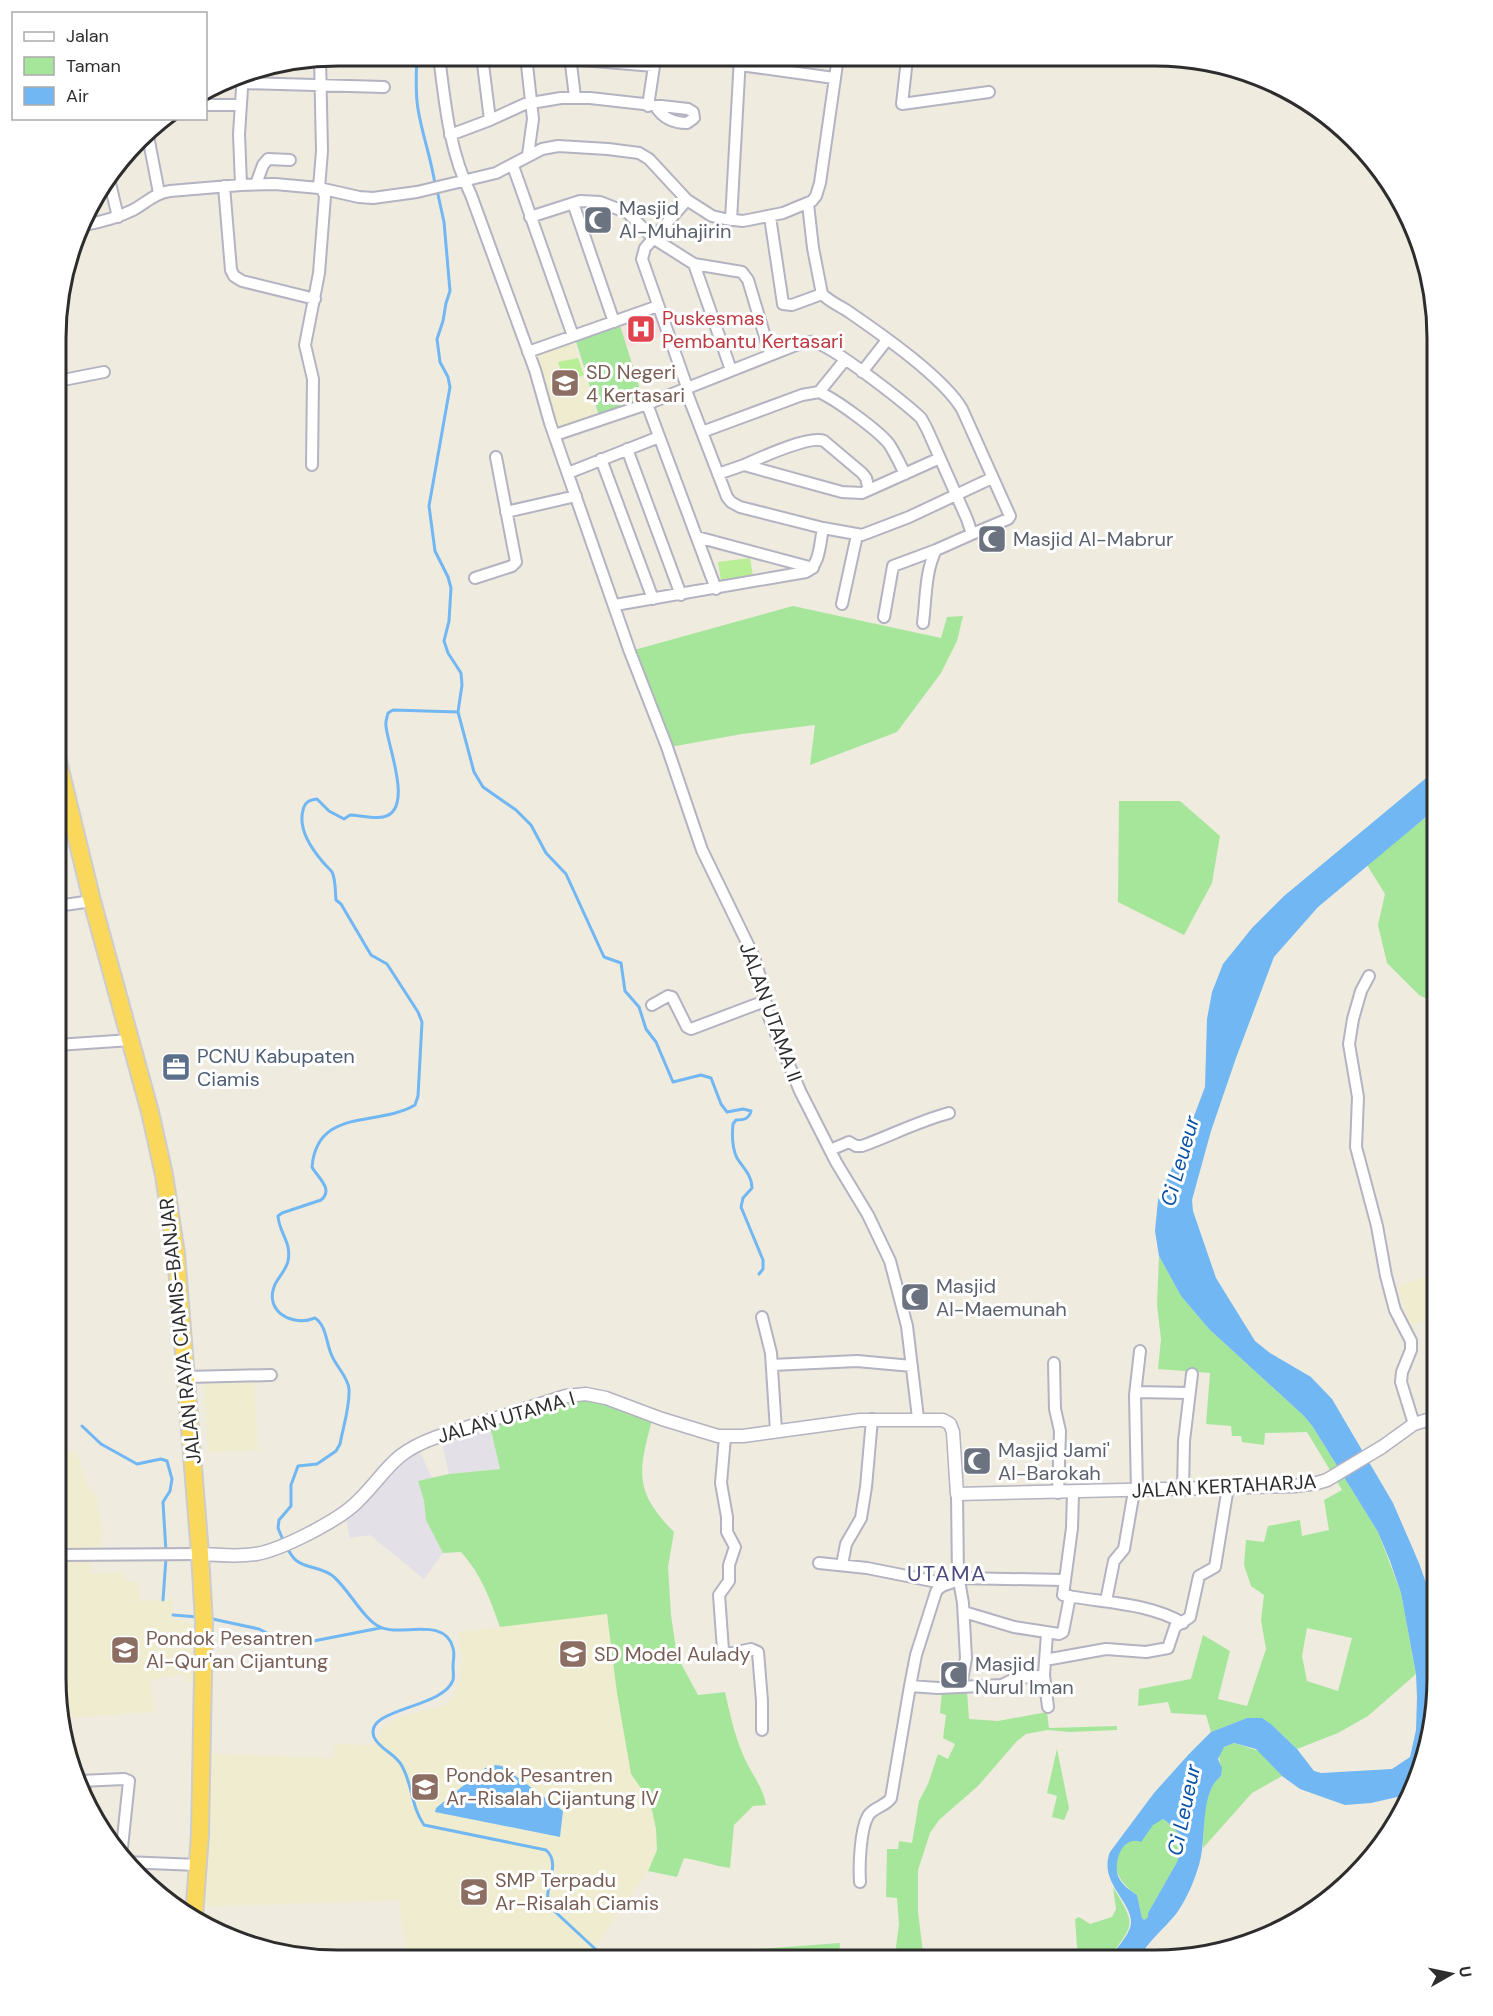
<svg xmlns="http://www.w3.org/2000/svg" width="1493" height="2016" viewBox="0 0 1493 2016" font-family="'DM Sans',sans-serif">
	<rect width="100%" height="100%" fill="#efebdf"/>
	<path fill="#e3e0e7" d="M490 1426 500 1469 449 1474 441 1439Z
		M419 1450 432 1478 418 1481 424 1501 426 1520 443 1553 424 1579 370 1535 350 1538 346 1517 361 1507 400 1462Z"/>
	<path fill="#f0eccf" d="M570 343 574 344 598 419 561 430 558 428 534 355Z
		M1437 1272V1317L1411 1326 1397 1287Z
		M254 1376 258 1450 208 1452 204 1379Z
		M76 1452 88 1488 95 1493 102 1527 101 1549 56 1552V1453Z
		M91 1556 90 1574 124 1572 125 1582 139 1581 140 1601 172 1599 174 1619 193 1624 195 1683H187V1676H182L180 1674 150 1680 154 1712 65 1718 56 1678 58 1557Z
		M607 1613 617 1693 631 1773 650 1801 656 1829 657 1850 648 1871 592 1951 599 1959 407 1958 399 1900 203 1907 212 1754 333 1758 334 1744 374 1745 380 1731 387 1723 399 1717 446 1705 456 1693 463 1661 458 1643 460 1632Z"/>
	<path fill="#f5e0dd" d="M654 310 663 336 627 347 619 322Z"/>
	<path fill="#a6e69b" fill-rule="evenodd" d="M619 322 643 399 599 416 575 338Z
		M793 606 941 638 947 617 963 616 957 641 941 673 897 732 810 765 815 725 742 734 670 747 634 650Z
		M1119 801H1180L1220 836 1212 883 1184 935 1118 902Z
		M1437 812V1004L1419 995 1387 963 1378 925 1385 894 1367 865 1426 817Z
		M1159 1256 1181 1296 1209 1329 1304 1416 1313 1427 1378 1532 1401 1593 1416 1674 1368 1716 1338 1733 1297 1749 1272 1725 1247 1718 1211 1732 1206 1715 1171 1713 1168 1702 1138 1706 1139 1689 1191 1679 1203 1635 1230 1651 1218 1699 1247 1706 1266 1649 1261 1620 1264 1595 1251 1586 1244 1565 1246 1540 1264 1542 1268 1526 1300 1520 1302 1536 1329 1530 1324 1500 1342 1490 1307 1432 1265 1433 1264 1445 1242 1442 1241 1436H1232L1231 1426 1206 1424 1210 1373 1158 1369 1161 1339 1157 1305ZM1307 1628 1352 1638 1338 1691 1307 1681 1302 1656Z
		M577 1400H595L652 1420C638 1473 634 1491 674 1532L668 1567 671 1615 677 1656 698 1695 725 1692C730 1714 735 1737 744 1757 751 1774 763 1786 766 1805L753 1806 734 1825 730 1868C714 1866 700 1860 684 1858L677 1877 648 1871 657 1850 656 1829 650 1801 631 1774 617 1693 607 1614 500 1627C490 1599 481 1574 461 1552L443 1553 426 1520 424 1501 418 1481 449 1474 500 1469 490 1426Z
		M942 1690 967 1691 969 1719 998 1721 1047 1712 1049 1728 1117 1726V1730L1070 1732 1048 1730 1026 1734 1017 1741 978 1786 939 1820 930 1833 918 1870V1912L924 1960H875L874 1952 895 1954 899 1924 897 1898 886 1897 887 1849H898L899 1841 912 1843 919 1801 928 1784 938 1754 948 1759 955 1744 943 1738 946 1715 940 1713Z
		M1234 1743 1259 1751 1282 1776 1252 1793 1203 1848C1204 1825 1202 1791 1221 1776 1223 1759 1210 1750 1234 1743Z
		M1057 1749 1069 1808 1064 1820 1052 1817 1057 1796 1047 1793Z
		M1163 1819C1171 1824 1177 1833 1185 1839L1177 1862 1148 1913V1917L1144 1920 1142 1918 1137 1895C1118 1882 1106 1862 1127 1843 1131 1840 1136 1839 1140 1836 1147 1830 1154 1822 1163 1819Z
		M1113 1887C1138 1928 1133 1923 1108 1960H1078L1075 1919 1079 1917 1090 1924 1112 1917 1116 1909Z
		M840 1943 839 1960 684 1959 686 1950 731 1951Z"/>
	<path fill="#b8ee96" d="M578 358 584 375 565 383 558 362Z
		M750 558 753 576 721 581 718 562Z"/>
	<path fill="#70b7f3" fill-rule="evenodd" d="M1437 527V601C1432 578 1430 550 1437 527Z
		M1437 769V812L1426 817 1318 907 1274 957 1236 1058 1211 1131 1192 1200 1193 1211 1216 1278 1255 1341 1270 1353 1311 1377 1332 1399 1393 1503 1419 1563 1437 1614V1697L1422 1769 1412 1790 1406 1795 1371 1803 1345 1805 1300 1789 1282 1776 1256 1749 1234 1743 1224 1747 1218 1759 1222 1768 1221 1776C1198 1794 1208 1841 1198 1868 1193 1884 1186 1900 1176 1914 1163 1930 1147 1942 1138 1960H1108C1115 1950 1130 1935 1131 1923 1132 1901 1098 1882 1110 1852L1154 1793 1189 1754 1211 1732 1247 1718H1262L1272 1725 1297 1749 1314 1771 1321 1773 1392 1769 1410 1757 1416 1730 1417 1697 1416 1674 1401 1593 1390 1561 1378 1532 1313 1427 1304 1416 1209 1329 1181 1296 1159 1256 1155 1231 1158 1200 1188 1132 1205 1087 1207 1019 1212 992 1223 964 1252 928 1284 896ZM1163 1819C1171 1824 1177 1833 1185 1839L1177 1862 1148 1913V1917L1144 1920 1142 1918 1137 1895C1130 1890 1123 1886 1119 1878 1112 1864 1122 1834 1141 1842L1153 1825Z
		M496 1765 502 1766 563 1811 560 1837 435 1812 436 1808 485 1768Z"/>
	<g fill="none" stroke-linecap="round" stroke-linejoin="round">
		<path stroke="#70b7f3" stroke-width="3" d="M417 56C416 74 415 91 418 109 422 134 431 158 435 184
			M437 190 444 222 450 291 446 303 443 321 437 339 440 362 448 377 450 387 429 506 435 551 448 577 451 588 449 621 444 641 448 653 461 673 462 685 458 712 474 772 483 787 516 810 531 825 546 853 566 874 604 957 621 963 625 991 639 1007 646 1029 656 1042 673 1082 701 1075 711 1078 721 1104 727 1112 743 1109 751 1111C749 1119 744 1120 736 1120L733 1124C732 1134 732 1148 737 1158 743 1168 752 1175 752 1188L743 1198 741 1207 763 1260V1269L759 1274
			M82 1426 101 1444 137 1464 161 1459 167 1461 172 1479 170 1491 163 1502 166 1552
			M283 1540 278 1528 279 1520 291 1506V1485L298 1466 317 1464 336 1451 340 1444C343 1427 350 1407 349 1389 348 1377 336 1366 332 1356 326 1344 327 1326 315 1318 293 1327 265 1312 274 1287 277 1278 286 1271 288 1261 292 1242 279 1233 278 1216L282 1213 321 1200C334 1189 318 1178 312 1167 317 1107 378 1127 415 1105L418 1096 422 1022 418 1012 387 964 371 955 341 904 336 900C335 892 336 880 332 872 329 868 325 865 322 861 310 847 298 829 303 810 305 802 309 800 317 799L329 811 344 819 350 815C359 815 373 819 383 817 415 811 387 744 386 726 385 722 387 718 388 713L393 710 458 712
			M286 1546C289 1551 292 1558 297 1561 308 1569 323 1567 334 1577 348 1589 365 1621 380 1627 401 1637 445 1616 453 1648 455 1653 453 1661 453 1666 453 1670 454 1676 453 1680 443 1709 363 1708 374 1737 379 1749 396 1754 402 1766 413 1786 411 1806 424 1825L546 1850C563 1865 541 1889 550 1907L606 1959
			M163 1600 166 1558
			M173 1615 198 1617
			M208 1618 259 1629 288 1644 293 1645 380 1628"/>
		<g stroke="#b3b3c1" stroke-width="14">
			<path id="minor" d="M439 56C445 103 449 151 471 195L535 370 550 423 630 652 667 747 702 850 754 957 760 977 769 1017 800 1091 836 1162 868 1215 890 1261 907 1326 918 1418
				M482 56 490 120
				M526 56 533 119 528 155
				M570 56 575 97
				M905 57 907 59 902 104 989 92
				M570 59 654 66 648 106
				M740 65 834 78
				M242 83 384 87
				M206 105H239
				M147 131 159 193
				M450 135 490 120 525 104 561 98H590L688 109 693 112 694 118 687 123C674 123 663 118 656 107
				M513 166 573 336
				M109 179 118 217
				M256 184 263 165 268 159 290 160
				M241 185 239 134 243 73
				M224 186 231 270 234 276 242 281 315 299
				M319 188 322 151 320 58
				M573 203 614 322
				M808 204 813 248 822 294C830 302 840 306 849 312 881 334 943 377 962 409L1010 516 1008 519 972 534
				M530 217 580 201 600 202 628 213 653 238 694 264 742 272 748 280 769 350 773 354
				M770 217 783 304 792 305 822 294
				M731 220 740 57
				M84 225C101 222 117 218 133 210 146 203 155 193 170 191L241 185 275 184 319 188 359 197 373 198 417 192 496 173 542 149 558 146 608 149 639 153 649 159 687 200 712 216 725 219 743 221 783 213 812 201 816 196 820 183 838 57
				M694 264 731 370
				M528 352 658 306
				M862 372 887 340
				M58 381 104 372
				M687 387 642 259 645 248 687 200
				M685 388 727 497 731 502 740 507 823 528 862 535 909 517 992 478
				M819 392 845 360
				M647 404 716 589
				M702 432 802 395 819 392C835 399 878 430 889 444 895 453 900 464 905 474
				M555 435 647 404 796 345C801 344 808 341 814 342 833 346 905 403 921 418L927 429 967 519 972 534 936 550C925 571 926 600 923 623
				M627 449 681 595
				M601 459 653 599
				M312 465 313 379 305 345 319 273 325 196 322 189
				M744 465C760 458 809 435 824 441L862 473 866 478 869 490
				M568 473 659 437
				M718 474 744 465 842 492 862 493 940 458
				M506 512 576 496
				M697 537 813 568
				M475 578 512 566 516 562 496 457
				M842 604 857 535
				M615 605 806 572C820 566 820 542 823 528
				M884 617 893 566 936 550
				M57 906 92 901
				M1369 976 1361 991 1353 1019 1349 1044 1358 1097 1356 1147 1377 1226 1386 1276 1395 1310 1411 1341V1350L1402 1372 1401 1382 1414 1424
				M652 1005 668 996 672 997 687 1027 691 1029 765 1001
				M57 1045 131 1040
				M830 1150 849 1142 856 1146H862C892 1135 919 1121 949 1113
				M762 1317 771 1353 776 1431
				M1054 1363 1055 1409 1060 1431 1058 1493
				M772 1365 857 1361 912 1366
				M187 1377 271 1375
				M1136 1392 1189 1393
				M725 1437 721 1483 727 1517V1532L735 1547 729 1565V1581L719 1595 723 1650 728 1654 751 1649 758 1652 762 1701V1730
				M1183 1490 1184 1441 1192 1374
				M1137 1491 1135 1395 1140 1351
				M1073 1493 1072 1528 1063 1595C1103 1603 1146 1602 1183 1623
				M56 1555 200 1554
				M819 1563 867 1568 947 1584
				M842 1565 846 1544 861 1518 866 1487 872 1419
				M958 1578 1064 1580
				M957 1580 960 1586 963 1603 966 1658 961 1686
				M1106 1601 1114 1561 1124 1549 1134 1491
				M964 1612 1014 1627 1059 1634 1063 1632 1070 1596
				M1047 1634 1044 1675 1048 1707
				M1045 1660 1106 1649 1146 1652 1168 1648 1175 1627 1190 1617 1199 1576 1215 1567 1228 1487
				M910 1686 938 1688 1002 1685 1014 1679 1044 1675
				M80 1781 124 1779 129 1781 121 1857
				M83 1797 86 1781
				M124 1862 198 1865
				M860 1882C859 1866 860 1830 868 1816 873 1807 885 1807 891 1798L910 1686 916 1655 936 1592C941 1582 952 1586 958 1578L957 1494"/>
		</g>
		<g stroke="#b3b3c1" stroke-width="15">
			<path id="tertiary" d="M200 1554C219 1555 237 1557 256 1554 281 1550 340 1520 358 1501 388 1471 391 1454 434 1438L566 1396 586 1394 606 1398 662 1419 718 1436H743L860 1420H943L950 1424 953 1432 957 1494 1295 1486 1317 1483 1327 1480 1382 1447 1414 1424 1437 1417"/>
		</g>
		<g stroke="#cdcdcd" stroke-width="20">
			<path id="trunk" d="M57 757 92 901 150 1112 164 1175 176 1254 200 1554 204 1623 200 1834 194 1917"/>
		</g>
		<use href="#minor" stroke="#fff" stroke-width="10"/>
		<use href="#tertiary" stroke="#fff" stroke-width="12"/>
		<use href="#trunk" stroke="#fad85c" stroke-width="16"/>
	</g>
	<defs>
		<g id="mosque-square" transform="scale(1.5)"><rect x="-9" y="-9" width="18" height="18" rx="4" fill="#6b7280" stroke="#fff"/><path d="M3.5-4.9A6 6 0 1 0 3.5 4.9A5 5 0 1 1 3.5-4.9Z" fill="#fff"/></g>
		<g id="hospital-square" transform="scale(1.5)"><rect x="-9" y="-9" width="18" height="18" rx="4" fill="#e0444e" stroke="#fff"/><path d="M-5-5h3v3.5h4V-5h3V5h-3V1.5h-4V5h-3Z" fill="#fff"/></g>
		<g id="school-square" transform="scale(1.5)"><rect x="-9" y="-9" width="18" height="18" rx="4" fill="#8d6e63" stroke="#fff"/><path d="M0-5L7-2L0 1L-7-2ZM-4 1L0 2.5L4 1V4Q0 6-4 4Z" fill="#fff"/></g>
		<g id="office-square" transform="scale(1.5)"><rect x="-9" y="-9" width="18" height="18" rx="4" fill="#5c6f8a" stroke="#fff"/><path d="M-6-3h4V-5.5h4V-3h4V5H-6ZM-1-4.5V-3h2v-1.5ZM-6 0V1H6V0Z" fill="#fff"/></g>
	</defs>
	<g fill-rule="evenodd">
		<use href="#mosque-square" x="598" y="220"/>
		<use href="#hospital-square" x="641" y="329"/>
		<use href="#school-square" x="565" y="383"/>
		<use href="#mosque-square" x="992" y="539"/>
		<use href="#office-square" x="176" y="1067"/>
		<use href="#mosque-square" x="915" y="1297"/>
		<use href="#mosque-square" x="977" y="1461"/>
		<use href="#school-square" x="125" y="1650"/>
		<use href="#school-square" x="573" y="1654"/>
		<use href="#mosque-square" x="954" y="1675"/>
		<use href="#school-square" x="425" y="1787"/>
		<use href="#school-square" x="474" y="1892"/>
	</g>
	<g text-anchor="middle" stroke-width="6" stroke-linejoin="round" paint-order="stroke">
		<g font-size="20" fill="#5b616d" stroke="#fff" text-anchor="start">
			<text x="619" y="215">Masjid<tspan x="619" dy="23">Al-Muhajirin</tspan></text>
			<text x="1013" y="546">Masjid Al-Mabrur</text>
			<text x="936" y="1293">Masjid<tspan x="936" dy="23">Al-Maemunah</tspan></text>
			<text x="998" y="1457">Masjid Jami'<tspan x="998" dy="23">Al-Barokah</tspan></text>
			<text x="975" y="1671">Masjid<tspan x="975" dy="23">Nurul Iman</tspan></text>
		</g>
		<g font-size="20" fill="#be3a42" stroke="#fff" text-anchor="start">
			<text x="662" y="325">Puskesmas<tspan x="662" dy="23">Pembantu Kertasari</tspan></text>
		</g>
		<g font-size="20" fill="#785e54" stroke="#fff" text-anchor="start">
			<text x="586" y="379">SD Negeri<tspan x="586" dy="23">4 Kertasari</tspan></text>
			<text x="146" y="1645">Pondok Pesantren<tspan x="146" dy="23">Al-Qur'an Cijantung</tspan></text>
			<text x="594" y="1661">SD Model Aulady</text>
			<text x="446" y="1782">Pondok Pesantren<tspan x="446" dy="23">Ar-Risalah Cijantung IV</tspan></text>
			<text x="495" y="1887">SMP Terpadu<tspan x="495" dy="23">Ar-Risalah Ciamis</tspan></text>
		</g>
		<g font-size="20" fill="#2d2d2d" stroke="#fff">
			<text transform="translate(771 1012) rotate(70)" y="7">JALAN UTAMA II</text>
			<text transform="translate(180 1331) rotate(-96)" y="7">JALAN RAYA CIAMIS-BANJAR</text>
			<text transform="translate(506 1417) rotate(-16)" y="7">JALAN UTAMA I</text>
			<text transform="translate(1224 1486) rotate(-3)" y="7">JALAN KERTAHARJA</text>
		</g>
		<g font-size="20" fill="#4e5e75" stroke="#fff" text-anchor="start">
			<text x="197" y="1063">PCNU Kabupaten<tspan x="197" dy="23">Ciamis</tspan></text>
		</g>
		<g font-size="21" font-style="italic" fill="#0951a5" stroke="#fff">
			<text transform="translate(1180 1161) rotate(-74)" y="7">Ci Leueur</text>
			<text transform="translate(1184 1810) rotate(-78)" y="7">Ci Leueur</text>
		</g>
		<g font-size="22" letter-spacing="1.5" fill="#4c4b80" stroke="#fff">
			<text x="947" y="1581">UTAMA</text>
		</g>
	</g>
	<path d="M0 0H1493V2016H0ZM338 66H1155A272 272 0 0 1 1427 338V1678A272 272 0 0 1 1155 1950H338A272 272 0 0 1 66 1678V338A272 272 0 0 1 338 66Z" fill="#fff" fill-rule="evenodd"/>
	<path fill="none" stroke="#2d2d2d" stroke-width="3" d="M338 66H1155A272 272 0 0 1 1427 338V1678A272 272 0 0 1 1155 1950H338A272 272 0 0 1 66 1678V338A272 272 0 0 1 338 66Z"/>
	<rect x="12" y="12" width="195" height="108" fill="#ffffff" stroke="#ababab" stroke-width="1.5"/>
	<rect x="24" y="32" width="30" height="9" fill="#ffffff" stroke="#ababab" stroke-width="1.5"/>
	<text x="66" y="42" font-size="18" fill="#2d2d2d">Jalan</text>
	<rect x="24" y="57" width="30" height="18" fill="#a6e69b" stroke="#ababab" stroke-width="1.5"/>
	<text x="66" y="72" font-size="18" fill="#2d2d2d">Taman</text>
	<rect x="24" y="87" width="30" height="18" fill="#70b7f3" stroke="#ababab" stroke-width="1.5"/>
	<text x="66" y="102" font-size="18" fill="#2d2d2d">Air</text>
	<g transform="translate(1451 1974) rotate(81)" stroke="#ffffff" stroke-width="4.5" paint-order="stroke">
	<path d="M0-4.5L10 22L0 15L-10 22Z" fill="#2d2d2d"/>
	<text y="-9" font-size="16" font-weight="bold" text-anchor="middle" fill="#2d2d2d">U</text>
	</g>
</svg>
